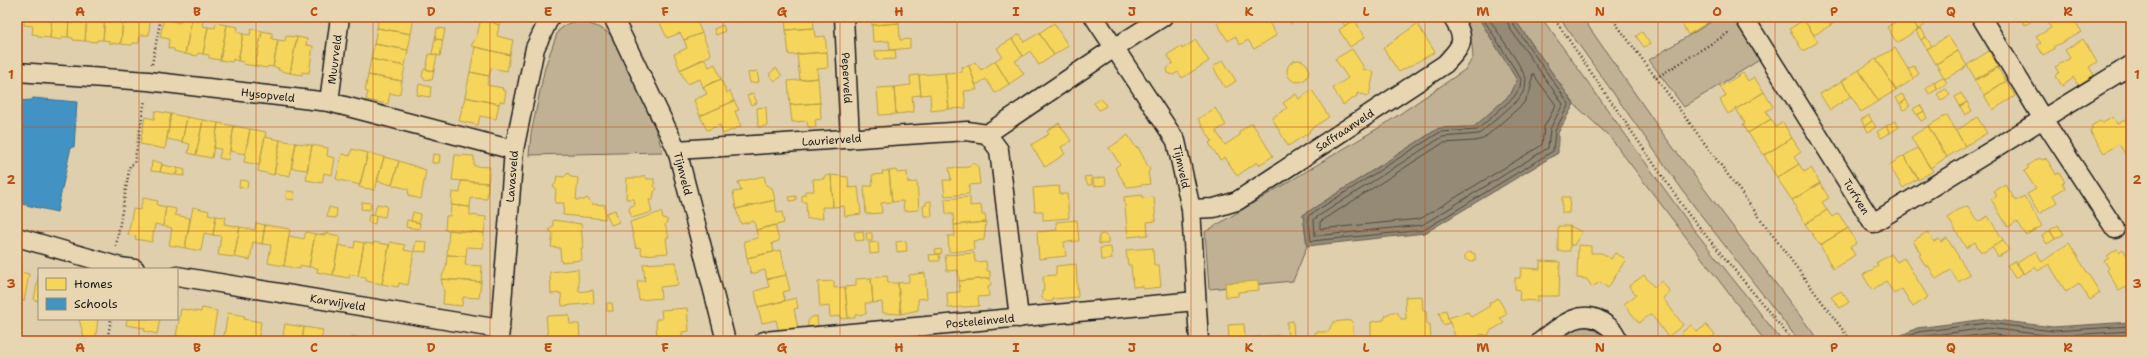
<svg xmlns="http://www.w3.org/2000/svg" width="2148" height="358" viewBox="0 0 2148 358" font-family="'Shantell Sans',sans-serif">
	<rect width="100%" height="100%" fill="#e0cfad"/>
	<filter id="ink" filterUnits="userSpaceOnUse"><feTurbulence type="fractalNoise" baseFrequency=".025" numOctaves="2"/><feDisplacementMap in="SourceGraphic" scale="8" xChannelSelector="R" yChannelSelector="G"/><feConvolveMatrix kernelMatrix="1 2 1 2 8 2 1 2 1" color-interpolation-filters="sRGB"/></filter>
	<g filter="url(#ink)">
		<path fill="#c0b195" stroke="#6e6658" d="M1455 17H1478L1517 80 1511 94 1474 127 1439 128 1303 215 1307 246 1293 281 1209 289 1205 232 1385 124 1466 69 1473 57 1472 44Z
			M1513 17H1541L1691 226 1782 341H1765L1609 136 1574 104Z
			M1559 17H1582L1663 134 1819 341H1799L1694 206Z
			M1719 17H1734L1761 59 1684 107 1649 60Z
			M578 21C594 24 604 29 616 39L655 128 663 152 529 155 531 134 545 67 558 31 567 24Z
			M1581 326C1592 327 1600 331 1607 341H1557Z"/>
		<path fill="#958a76" stroke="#655e52" d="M1478 17H1513L1574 104 1558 133V153L1425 233 1307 246 1303 215 1439 128 1474 127 1511 94 1517 80Z
			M1987 319 2053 327 2131 322V341H1889L1917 328Z"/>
		<path fill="#f6d55c" stroke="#b59e49" d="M24 17H52L50 38 38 37V35L32 34 33 26 24 25Z
			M52 17H69L68 37H62V40L50 38Z
			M69 17H87L85 41 73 40V38L68 37Z
			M87 17H105L103 40H97V42L85 41Z
			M105 17H123L121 44 109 43V41L103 40Z
			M123 17H150L149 35H140L139 43H133L132 45 121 44Z
			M181 17 192 18 185 54 174 51V49L168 48 169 39 160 37 164 19 180 23Z
			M379 17H414L411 34 377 28Z
			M449 17H459V20Z
			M482 17H504L499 25Z
			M507 17H527L524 23 520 21 519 23Z
			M657 17H674L660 23Z
			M674 17H695L702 33 684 40 680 33 667 38 660 23Z
			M785 17H824V18L813 19 814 28 786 30Z
			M871 17H898L899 23 872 25Z
			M1226 17H1252L1255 22 1265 17 1277 35 1254 49 1248 40 1240 45 1235 36 1228 41 1217 23Z
			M1287 17H1302L1291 24Z
			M1342 17H1352L1354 20 1345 26 1340 18Z
			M1679 17H1708L1710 21 1688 35Z
			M1802 17H1826L1831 25 1814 35Z
			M1826 17H1843L1831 25Z
			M1904 17H1910L1918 29 1897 43 1887 27Z
			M1910 17H1938L1918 29Z
			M2020 17H2034L2035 19 2025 25Z
			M2051 17H2072L2082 32 2053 47 2054 49 2043 55 2037 45 2041 43 2036 37 2051 28 2046 20Z
			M192 18 203 20 202 26 208 27 203 54 198 53 197 56 185 54Z
			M481 18 499 25 497 36 513 40 510 55 471 46 477 36Z
			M1354 19 1365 37 1350 47 1339 30Z
			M1804 20 1818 42 1803 51 1789 29Z
			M216 23 227 25 220 60 209 58V55L203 54 208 27 215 28Z
			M899 23 900 40 910 39V48L890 50 889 41 873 42 872 25Z
			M1054 23 1068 46 1054 55 1039 33Z
			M1417 24 1435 52 1399 72 1383 48Z
			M227 25 238 27 237 32 243 34 238 61 233 59 232 62 220 60Z
			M723 25 725 31 716 35 714 29Z
			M377 28 411 34 408 50 374 44Z
			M437 28 445 29 443 40 435 39Z
			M814 28 815 37 825 36 827 52 789 55 786 30Z
			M1921 28 1926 37 1921 40 1916 31Z
			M251 29 262 31 255 66 243 64 244 62 238 61 243 34 250 35Z
			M262 31 272 33V39L278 40 273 67 268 66 267 68 255 66Z
			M1642 32 1650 44 1644 47 1636 36Z
			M702 33 711 55 680 70 674 54 687 48 684 40Z
			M1039 33 1054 55 1039 65 1030 51 1023 56 1012 39 1020 34 1024 42Z
			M286 36 297 37 290 73 278 70 279 68 273 67 278 40 285 41Z
			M1948 36 1958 51 1936 64 1927 49Z
			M297 37 307 39 306 45 313 46 309 73 302 72V75L290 73Z
			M1926 37 1932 46 1927 49 1921 40Z
			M435 39 443 40 440 56 432 54Z
			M1012 39 1023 56 1015 61 1024 74 1009 84 995 61 1002 56 997 48Z
			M2083 39 2097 62 2089 67 2094 75 2078 85 2073 77 2072 79 2062 86 2056 76 2059 73 2055 67 2070 58 2065 50Z
			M1196 40 1209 61 1182 78 1178 72 1173 75 1168 73 1167 69 1173 63 1167 55 1181 46 1182 49Z
			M374 44 408 50 405 66 371 59Z
			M475 47 510 55 507 71 491 68 489 76 470 72Z
			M1895 48 1914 79 1896 90 1876 59Z
			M1352 49 1363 66V69L1374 72 1369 96 1357 93V96L1343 105 1333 88 1348 78 1335 59Z
			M895 50 896 59 876 60 875 51Z
			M1958 51 1967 66 1945 79 1936 64Z
			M1989 51 1999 67 1976 80 1967 65Z
			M827 52 828 68 817 69 818 78 800 80 797 54Z
			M429 54 437 55 434 71 426 69Z
			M371 59 405 66 402 81 368 75Z
			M705 59 709 67 715 64 721 79 703 87 700 79 687 84 680 70Z
			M1876 59 1896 90 1878 101 1859 70Z
			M1223 60 1236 81 1225 88 1213 67Z
			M1287 71a11 11 0 1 1 22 0a11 11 0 1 1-22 0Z
			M995 61 1009 84 995 93 986 79 976 85 969 66 975 62 981 70Z
			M969 66 977 90 964 91 966 108 949 109 945 73 962 72V67Z
			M1914 66 1919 74 1913 78 1908 69Z
			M1997 67 2006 81 1984 95 1974 80Z
			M776 68 782 76 775 81 769 74Z
			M424 69 434 71 432 80 424 79 422 76Z
			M1859 70 1878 101 1861 112 1842 81Z
			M757 71 759 82 750 83 748 73Z
			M470 72 489 76 487 85 503 88 502 90 506 91 504 102 500 101 499 104 465 97Z
			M945 73 949 109 931 111 930 94 921 95 919 75Z
			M1743 73 1748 81 1754 77 1764 92 1728 114 1720 100 1726 96 1720 87Z
			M368 75 402 81 400 93 398 95 390 93 388 104 366 100 368 92 365 91Z
			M919 75 921 95 912 96 914 112 896 114 894 87 911 85 910 76Z
			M1943 77 1947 83 1938 89 1934 82Z
			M818 78 820 103 790 105 788 81Z
			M721 79 727 93 730 91 734 101 700 116 694 100 707 94 703 87Z
			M1842 81 1851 96 1830 110 1820 94Z
			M2006 81 2015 96 1993 110 1984 95Z
			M1934 82 1938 89 1929 94 1926 88Z
			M419 84 431 87 430 97 417 95Z
			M894 87 896 114 879 115 877 88Z
			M1946 89 1950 95 1941 100 1937 94Z
			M1312 90 1329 117 1309 130 1310 132 1288 146 1272 118 1287 108 1283 103 1296 94 1299 99Z
			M1764 92 1773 107 1766 111 1771 119 1748 133 1743 124 1745 123 1736 109Z
			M753 93 757 103 751 105 747 96Z
			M1961 93 1967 102 1960 106 1955 97Z
			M1902 94 1906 100 1900 104 1896 98Z
			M465 97 499 104 496 119 480 116 478 125 459 121Z
			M1101 98 1106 106 1099 110 1094 103Z
			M1906 100 1910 106 1904 110 1900 104Z
			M734 101 739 110 735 111 741 126 723 134 720 125 707 130 700 116Z
			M1967 102 1972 111 1965 115 1960 106Z
			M820 103 821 119 815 120 816 127H808L807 121 792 122 790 105Z
			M1920 105 1924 111 1917 115 1913 109Z
			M766 107 767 126 758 127 757 108Z
			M1215 108 1226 125 1216 131 1225 145 1240 135 1239 132 1252 123 1273 156 1259 165 1257 162 1237 176 1225 157 1220 160 1209 143 1212 141 1198 119Z
			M155 111 171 114 165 149 140 144 145 117 154 119Z
			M1924 111 1927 118 1921 121 1917 115Z
			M171 114 187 117 182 142 167 139Z
			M1869 115 1872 121 1865 126 1861 120Z
			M1947 115 1965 146 1947 157 1928 126Z
			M187 117 203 120 196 155 188 153 190 144 182 142Z
			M1977 117 1987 133 1965 146 1956 131Z
			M2113 117 2117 124 2125 120 2131 130V154L2127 157 2119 144 2104 153 2090 131 2093 129 2091 126 2101 120 2103 123Z
			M1771 119 1776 127 1783 122 1792 138 1764 155 1748 133Z
			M203 120 218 123 212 158 196 155Z
			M1872 121 1876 127 1868 132 1865 126Z
			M1895 121 1899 127 1890 133 1886 126Z
			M218 123 234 126 228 160 219 158 221 149 214 148Z
			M1059 123 1071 141 1061 147 1065 154 1045 167 1031 145 1049 134 1047 131Z
			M234 126 250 129 245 154 230 151Z
			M1886 126 1890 133 1881 138 1877 132Z
			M1928 126 1947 157 1930 168 1911 137Z
			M250 129 266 132 259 165 244 162Z
			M1128 135 1136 148 1138 147 1150 170 1148 172 1150 184 1127 187 1115 168 1120 164 1109 148Z
			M265 137 280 140 274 175 258 171Z
			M1792 138 1801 152 1794 157 1799 164 1777 178 1764 155Z
			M280 140 296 143 290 176 275 173 274 175Z
			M296 143 312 145 307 170 291 168Z
			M312 145 328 148 327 156 335 158 332 175 324 173 322 183 306 180Z
			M1917 148 1933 171 1918 180 1904 156Z
			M352 149 368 153 360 185 336 179 342 154 350 156Z
			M368 153 384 157 375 190 359 187Z
			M433 154 440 155 439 163H432Z
			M455 155 474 156V166L490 167 488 183 452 180Z
			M1904 156 1918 178 1903 188 1889 165Z
			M384 157 399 161 392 185 377 181Z
			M2040 158 2042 160 2046 158 2056 174 2059 172 2065 182 2062 183 2065 188 2053 195 2057 202 2039 214 2027 194 2036 189 2024 171 2029 168 2027 166Z
			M152 161 162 163 160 172 151 171Z
			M399 161 426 170 421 199 409 196 408 189 392 185Z
			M972 163 978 166 980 184 969 185V194L945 196 943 180H951L949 168 969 167Z
			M1799 164 1804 172 1811 168 1820 183 1792 200 1777 178Z
			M162 165 178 168 176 175 160 172Z
			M178 168 185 170 184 176 176 175Z
			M896 170 897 173 907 172 908 183 917 182 919 210 904 211 903 201 892 202 889 171Z
			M882 171H889L892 202 881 203 882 213 866 214 864 186H873L872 175 883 174Z
			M568 173 571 177 578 178 576 200H584L587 198 592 204 605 205V219L563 215 564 203H555L556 190 553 186 556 183 557 176 564 177Z
			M644 175 647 179H654V186L657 189 654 192 653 200H649L652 212 632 218 629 209 631 206 635 205 634 199H626L627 178H640Z
			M831 175 848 177 849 188 858 187 861 214 845 216 844 206 833 207Z
			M831 175 833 207H822L823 218 807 219 806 202H802V196L805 195V191H814L813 179H824V176Z
			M764 176 766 185 772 188 775 200 736 209 733 192 741 191 738 182Z
			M1091 176 1092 185H1088L1084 177Z
			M1105 177 1106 185 1094 186 1093 179Z
			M240 180 248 181 247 188 239 187Z
			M461 181 488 183 487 199 471 198 470 207 451 205 452 192 460 193Z
			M1820 183 1829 198 1822 202 1827 210 1805 224 1792 200Z
			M2005 184 2016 201 2024 196 2042 226 2026 235 2017 221 2008 227 1991 199 1997 196 1994 191Z
			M1059 186 1060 194H1067L1069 218 1043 220V211H1035L1033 188Z
			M287 191 294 192 293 200 286 199Z
			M1142 195V198L1154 197 1156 221 1147 222 1148 235 1128 237 1124 197Z
			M796 196V200L790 201 789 197Z
			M970 197V206L981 205 982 215H985L986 222 954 225 953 214H946L945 199Z
			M1562 197H1570L1569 213H1562Z
			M143 198 158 201 157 205 166 207 163 226 155 224 152 242 135 239 136 236 128 235 133 209 140 210Z
			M775 200 777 213 782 212 784 223 756 230 754 221 741 224 736 209Z
			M931 201 932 216H924L923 206 926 205V202Z
			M362 202 371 203 370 210 361 209Z
			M377 204 387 206 385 217 374 215Z
			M451 205 470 207V215L486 217 484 233 445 230 446 216H450Z
			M1968 206 1978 222 1988 216 2003 240 1984 252 1980 251 1975 242 1966 248 1948 218 1957 210Z
			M166 207 176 209 175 215 190 218 185 248 169 245 172 228 163 226Z
			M193 207 209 211 208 214 216 216 213 235 204 233 201 251 185 248Z
			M329 207 337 209 336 218 327 217Z
			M615 210 619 222 611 225 606 213Z
			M1827 210 1832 217 1838 213 1848 228 1820 245 1805 224Z
			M413 212 420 214 419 223 411 221Z
			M661 212 663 218 668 220 665 225 669 237 666 238 668 253 642 255 640 247 636 248 630 222Z
			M369 215 376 216 375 224 368 222Z
			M216 216 226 217 224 224 240 227 234 257 218 255 221 236 213 235Z
			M407 220 420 223 419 229 406 227Z
			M553 220 581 224 583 248H581L582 260 561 262 560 248 551 247 553 234 549 230 553 227Z
			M1077 220 1079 241 1064 242 1066 256 1039 259 1037 232 1057 230 1056 222Z
			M986 222 984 240 973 241 974 250 949 252 948 236H955L954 225Z
			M256 223 265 225 262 244 253 242 250 260 234 257 240 227 255 230Z
			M265 225 290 229 284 266 268 263 271 245 262 244Z
			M775 225 779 241 772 243 774 252 747 258 744 241 758 238 756 230Z
			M2058 225 2064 234 2055 239 2050 230Z
			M1558 226H1570V251H1558Z
			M1570 226 1582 232 1574 245H1570Z
			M1848 228 1857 243 1850 247 1855 255 1833 269 1820 245Z
			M449 230 484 233 483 248 467 247 466 256 447 255Z
			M863 231 864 240 856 241 854 232Z
			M2050 231 2055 239 2047 244 2042 236Z
			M306 232 315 234 309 267 300 265V269L284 266 289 236 304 239Z
			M1927 232 1934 242 1939 239 1941 242 1947 238 1970 275 1958 282 1951 270 1936 279 1928 265 1926 267 1919 255 1921 254 1913 241Z
			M325 233 340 236 333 275 317 272 318 268 309 267 315 234 325 235Z
			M866 233H872V241H867Z
			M1104 234 1108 238V244H1099V235Z
			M2003 240 2009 250 1998 257 1992 247Z
			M355 241 364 243 358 276 350 274 349 278 333 275 338 245 354 248Z
			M416 241 427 242 426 252 414 251Z
			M906 241 907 251 897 252 896 242Z
			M374 242 389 245 382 284 366 281V277L358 276 364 243 374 244Z
			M390 242 405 245 404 250 414 252 408 285 399 283 398 287 382 284Z
			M878 242 879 253 870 254 869 243Z
			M2069 243 2100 293 2090 300 2079 283 2066 292 2049 264 2038 271 2035 267 2024 274 2017 263 2036 251 2042 262Z
			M1578 245 1591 246V253H1602L1611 259 1615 253 1626 259 1608 288 1600 282 1592 287 1587 279 1577 278Z
			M1111 247 1112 259 1101 260 1100 248Z
			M1153 248 1154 265H1159L1161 287 1143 289V286L1133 287 1131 265H1128L1126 250Z
			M941 249 942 253 936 254 935 250Z
			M2117 249 2119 252 2123 249 2128 257 2131 256V287L2127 290 2126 287 2119 291 2107 270 2109 268 2104 261 2109 258 2107 256Z
			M781 250 786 275 767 279 765 270 751 274 747 258Z
			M1470 252 1475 254V260L1470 262 1465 259V254Z
			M974 253 975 262 986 261 987 271H990V278L959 281 958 270 947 271 945 255Z
			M939 254 940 261H930L929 255Z
			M1891 254 1897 262 1904 258 1928 297 1913 307 1902 289 1894 294 1886 281 1872 290 1863 275 1878 266 1876 263Z
			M447 255 466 256 465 265 482 266 481 282 441 279 446 267Z
			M1540 261 1560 262 1559 296H1538V301L1519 300 1520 290 1515 289V278H1520L1521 268 1540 269Z
			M2015 261 2023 273 2015 278 2007 265Z
			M676 262 678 285 660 287 661 298 639 300 637 281H645L643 264Z
			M1076 264 1078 297 1053 299V301L1047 302 1042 298V291H1044L1043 276 1056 275V266Z
			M17 265H21L20 272 29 274 24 301 17 300Z
			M578 269 579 292 593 290 594 303 562 306 561 293 551 294 550 272Z
			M39 272V301L34 300Z
			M925 273 927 298 918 299V310L901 314 898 283 909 282V275Z
			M786 275 790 290 783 292 785 301 758 307 755 291 769 287 767 279Z
			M1644 275 1654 287 1662 281 1670 292 1663 298 1683 325 1668 337 1651 314 1639 323 1624 304 1636 295 1629 286Z
			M887 276 888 283H898L901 314 883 313 882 302 873 303 871 278Z
			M871 278 873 303H865L866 314 855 315V318H848L845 287 856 286V279Z
			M990 278 991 285 988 286 989 296 978 297 979 306 948 308 947 293 960 292 959 281Z
			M441 279 481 282 479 298 463 297 462 306 443 304 444 292Z
			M834 281V288L845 287 848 318 841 319V316L830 317 829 306 820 307 818 282Z
			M1258 281 1259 290 1238 292V296L1226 297 1225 283Z
			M1841 291 1849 302 1840 308 1831 297Z
			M1422 296 1423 311H1426L1427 324H1430L1431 341H1371V322L1384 320 1386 315 1392 312H1397L1401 319H1406L1405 297Z
			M796 298 798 308 794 309 798 328 779 332 776 320 762 323 758 307Z
			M1498 298 1507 314 1500 318 1504 323 1490 331 1488 336 1482 334 1477 337 1479 341H1457L1448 318 1468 312 1471 317 1490 306 1489 303Z
			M607 303H612L613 311H607Z
			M202 308 217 311 212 341H197L176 336 181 309 201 312Z
			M687 308 689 331 682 332V341H657L656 319H662L661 310Z
			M1446 310 1449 323 1443 325 1439 312Z
			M228 313 245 316 244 319 261 322 258 341H223Z
			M569 315 570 324H579L580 341H563V338L548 339 546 316Z
			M817 316 818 326 808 327V321L812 317Z
			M79 319H98L95 341H85Z
			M127 319H160L157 334 144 331 145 328 126 325Z
			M1352 320 1354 341H1316L1315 332H1328L1333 322Z
			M1293 321 1294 341H1288L1287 322Z
			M285 324 304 327 302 341H282Z
			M1244 324 1245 338 1280 335V341H1229L1228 325Z
			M1691 325 1697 332 1706 325 1715 335 1707 341H1687L1681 333Z
			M304 327 323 330 321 341H302Z
			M352 336 357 337 359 341H345Z"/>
		<path fill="#4393c3" stroke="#376f91" d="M33 98 77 102 74 147H71L57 212 17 203V101L32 100Z"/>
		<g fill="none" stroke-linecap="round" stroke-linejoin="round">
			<path stroke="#4c4840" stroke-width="1" d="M1482 17 1521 79 1520 87 1514 97 1477 130 1440 132 1308 216 1311 241 1424 230 1553 151 1555 131 1569 104 1515 27 1510 17
				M1488 17 1518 63 1526 78 1525 89 1518 100 1479 134 1442 137 1314 219 1315 236 1422 225 1548 148 1550 129 1563 104 1511 30 1505 17
				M1533 74 1556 105 1544 127 1542 145 1420 219 1320 229V222L1443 143 1475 141 1483 139 1523 104 1530 91Z
				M1898 341 1918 332 1987 323 2053 331 2131 326
				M1910 341 1920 337 1987 328 2053 336 2131 331
				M1933 341 1987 334 2048 341
				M2062 341 2131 337"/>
			<g stroke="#1c1c1c" stroke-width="21">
				<g id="street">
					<path id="s1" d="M613 17 677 150 726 341"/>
					<path id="s2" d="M844 17 850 139"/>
					<path id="s3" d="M1094 17 1176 141 1191 209 1199 341"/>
					<path id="s4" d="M1744 17 1873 223 2131 65"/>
					<path d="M1981 17 2043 119 2115 229"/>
					<path id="s5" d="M17 72 148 81 329 102 514 150"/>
					<path id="s6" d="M329 102 340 17"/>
					<path d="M987 134 1114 48 1163 17"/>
					<path id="s7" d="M677 150 967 131 987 134 999 150 1019 318"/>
					<path id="s8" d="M1191 209 1214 208 1237 201 1445 64C1463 45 1467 40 1452 17"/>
					<path d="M17 237 120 267 135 269"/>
					<path id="s9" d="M177 276 500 329"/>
					<path id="s10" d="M499 341 514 150 535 48 550 17"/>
					<path id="s11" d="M764 341 1196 301"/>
					<path d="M1541 341C1560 326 1582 306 1605 324 1612 328 1616 333 1618 341"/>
				</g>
			</g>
			<path stroke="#1c1c1c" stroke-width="2.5" stroke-dasharray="1 3" stroke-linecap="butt" d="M1553 17 1689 215 1793 341
				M1611 17 1851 341
				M152 64 161 17
				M1656 78 1730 32
				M116 246 130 165 134 164 145 100
				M107 341 111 319"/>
			<use href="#street" stroke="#e8d6b3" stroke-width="18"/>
		</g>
	</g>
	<path fill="none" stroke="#bf4d0f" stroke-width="1" stroke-opacity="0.55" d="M139 17V269M256 17V341M373 17V341M490 17V341M606 17V341M723 17V341M840 17V341M957 17V341M1074 17V341M1191 17V341M1308 17V341M1425 17V341M1542 17V341M1658 17V341M1775 17V341M1892 17V341M2009 17V341M17 127H2131M17 231H2131M139 319V341"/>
	<g text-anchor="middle" stroke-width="4" stroke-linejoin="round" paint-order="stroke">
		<g font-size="11" fill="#1c1c1c" stroke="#e8d6b3">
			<text dy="4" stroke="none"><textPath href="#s6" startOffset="43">Muurveld</textPath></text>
			<text dy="4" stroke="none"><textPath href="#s2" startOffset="61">Peperveld</textPath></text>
			<text dy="4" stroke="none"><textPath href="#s5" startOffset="252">Hysopveld</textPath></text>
			<text dy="4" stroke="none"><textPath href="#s8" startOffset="176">Saffraanveld</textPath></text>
			<text dy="4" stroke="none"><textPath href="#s7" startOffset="155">Laurierveld</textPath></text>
			<text dy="4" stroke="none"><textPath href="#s3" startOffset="175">Tijmveld</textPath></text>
			<text dy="4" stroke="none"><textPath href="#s1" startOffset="172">Tijmveld</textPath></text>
			<text dy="4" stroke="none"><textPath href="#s10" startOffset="165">Lavasveld</textPath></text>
			<text dy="4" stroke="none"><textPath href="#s4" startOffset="212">Turfven</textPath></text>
			<text dy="4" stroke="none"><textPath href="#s9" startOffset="163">Karwijveld</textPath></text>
			<text dy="4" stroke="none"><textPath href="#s11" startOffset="217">Posteleinveld</textPath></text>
		</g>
	</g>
	<rect width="2148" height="358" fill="none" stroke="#e8d6b3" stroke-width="44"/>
	<rect x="38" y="268" width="140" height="52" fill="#e8d6b3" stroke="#968c77"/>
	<rect x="46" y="278" width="20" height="12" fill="#f6d55c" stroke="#968c77"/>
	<text x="74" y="288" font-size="12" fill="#1c1c1c">Homes</text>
	<rect x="46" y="298" width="20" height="12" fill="#4393c3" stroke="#968c77"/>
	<text x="74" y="308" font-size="12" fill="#1c1c1c">Schools</text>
	<rect x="22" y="22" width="2104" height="314" fill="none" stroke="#bf4d0f" stroke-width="1.5"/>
	<g font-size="13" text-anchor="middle" font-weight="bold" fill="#bf4d0f">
		<text x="80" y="16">A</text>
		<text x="197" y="16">B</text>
		<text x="314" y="16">C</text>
		<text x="431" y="16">D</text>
		<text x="548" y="16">E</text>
		<text x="665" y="16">F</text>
		<text x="782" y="16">G</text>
		<text x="899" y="16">H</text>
		<text x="1016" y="16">I</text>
		<text x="1132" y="16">J</text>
		<text x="1249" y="16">K</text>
		<text x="1366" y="16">L</text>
		<text x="1483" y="16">M</text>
		<text x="1600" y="16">N</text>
		<text x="1717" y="16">O</text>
		<text x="1834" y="16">P</text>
		<text x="1951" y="16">Q</text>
		<text x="2068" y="16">R</text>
		<text x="11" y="79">1</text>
		<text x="2137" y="79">1</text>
		<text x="11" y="184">2</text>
		<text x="2137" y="184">2</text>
		<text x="11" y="288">3</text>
		<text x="2137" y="288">3</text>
		<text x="80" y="352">A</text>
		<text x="197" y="352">B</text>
		<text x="314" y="352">C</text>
		<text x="431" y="352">D</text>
		<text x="548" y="352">E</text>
		<text x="665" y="352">F</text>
		<text x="782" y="352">G</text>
		<text x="899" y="352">H</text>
		<text x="1016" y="352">I</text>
		<text x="1132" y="352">J</text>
		<text x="1249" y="352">K</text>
		<text x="1366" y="352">L</text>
		<text x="1483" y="352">M</text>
		<text x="1600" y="352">N</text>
		<text x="1717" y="352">O</text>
		<text x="1834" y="352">P</text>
		<text x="1951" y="352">Q</text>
		<text x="2068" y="352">R</text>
	</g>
</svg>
